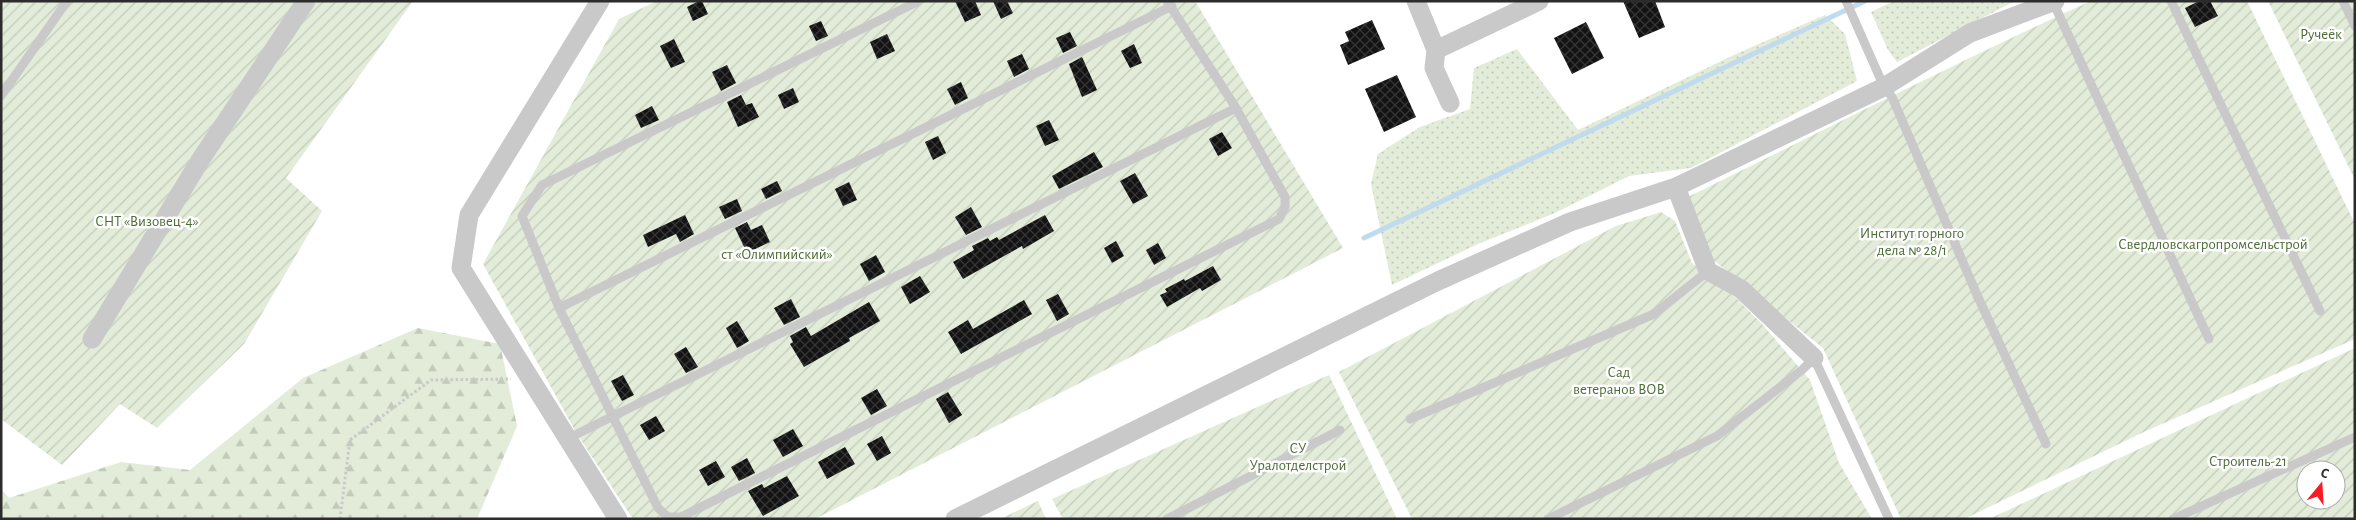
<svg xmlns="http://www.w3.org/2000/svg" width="2356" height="520" viewBox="0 0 2356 520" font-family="'Alegreya Sans',sans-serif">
	<defs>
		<pattern id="grass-dots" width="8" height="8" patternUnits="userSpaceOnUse" patternTransform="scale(1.25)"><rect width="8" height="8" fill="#e2ecd8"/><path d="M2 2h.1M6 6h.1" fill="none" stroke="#c2cbba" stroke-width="1.8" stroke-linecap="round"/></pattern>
		<pattern id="forest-firs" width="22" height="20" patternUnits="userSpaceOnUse" patternTransform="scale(1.25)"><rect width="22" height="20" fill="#e2ecd8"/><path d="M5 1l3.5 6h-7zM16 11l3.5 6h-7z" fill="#c2cbba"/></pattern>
		<pattern id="garden-furrows" width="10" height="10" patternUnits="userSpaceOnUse" patternTransform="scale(1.25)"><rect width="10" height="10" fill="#e2ecd8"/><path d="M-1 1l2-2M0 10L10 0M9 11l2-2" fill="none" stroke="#c2cbba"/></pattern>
		<pattern id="building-cross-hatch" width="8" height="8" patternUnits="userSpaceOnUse" patternTransform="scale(1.25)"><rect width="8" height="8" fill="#131313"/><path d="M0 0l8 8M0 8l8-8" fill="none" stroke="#363636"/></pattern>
	</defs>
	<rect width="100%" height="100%" fill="#fff"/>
	<path fill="url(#grass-dots)" d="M1894 1H2015L1897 62 1888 50 1871 12Z
		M1825 15 1845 34 1857 81 1691 168 1629 176 1555 213 1478 244 1392 285 1371 184 1378 154 1420 127 1470 109 1474 68 1517 49 1578 130 1736 54Z"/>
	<path fill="url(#forest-firs)" d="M418 328 500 344 517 426 477 519H1V489L9 498 121 462 190 470 303 378Z"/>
	<path fill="url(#garden-furrows)" fill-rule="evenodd" d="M1 1H413L286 178 322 211 244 344 157 428 120 404 62 465 1 419Z
		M657 1H1195L1343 248 815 519H633L577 434 483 264 619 19Z
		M2091 1H2247L2355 224V339L2146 431 1964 519H1901L1823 348 1712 259 1686 198C1821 132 1954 63 2091 1Z
		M2268 1H2355V180Z
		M1661 212 1675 221 1692 263 1734 296 1762 324 1810 380 1839 463 1872 519H1412L1339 372 1616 226Z
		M2355 348V519H1989ZM2306 470H2336V500H2306Z
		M1329 375 1397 519H1063L1052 499Z
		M1038 501 1046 519H1000Z"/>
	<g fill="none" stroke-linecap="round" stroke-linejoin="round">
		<path stroke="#c1dbee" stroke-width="5" d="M1364 238 1865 1"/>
	</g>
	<path fill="url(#building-cross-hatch)" d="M699 1H702L708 14 693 21 687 7Z
		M955 1H975L981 15 965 22Z
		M993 1H1007L1013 13 1001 19Z
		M1623 1H1655L1665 27 1639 38Z
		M2199 1H2210L2218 16 2195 27 2185 8Z
		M1372 20 1385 49 1348 65 1340 45 1349 41 1345 32Z
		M821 21 828 36 816 41 809 26Z
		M1586 22 1604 58 1572 74 1554 38Z
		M1070 32 1077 46 1063 53 1056 38Z
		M887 34 895 51 877 59 870 42Z
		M674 39 685 62 671 68 660 46Z
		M1134 44 1142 63 1130 68 1121 51Z
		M1022 54 1029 69 1014 77 1007 61Z
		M1082 57 1097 90 1082 97 1069 64Z
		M727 65 736 83 721 91 712 72Z
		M1397 75 1416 117 1384 132 1365 89Z
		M961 82 968 98 955 105 947 89Z
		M793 88 799 102 784 109 778 95Z
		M741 95 746 105 752 103 759 117 738 127 727 102Z
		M652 106 659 120 641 128 635 115Z
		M1049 120 1059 140 1045 146 1036 126Z
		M1222 132 1232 148 1218 156 1209 139Z
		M938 136 946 153 933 160 925 142Z
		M1094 152 1103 167 1059 189 1052 176Z
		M1135 173 1148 196 1133 204 1120 181Z
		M777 181 782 191 766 199 761 189Z
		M849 182 857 200 843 206 835 189Z
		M737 199 742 211 725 219 719 207Z
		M971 207 982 227 966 235 955 217Z
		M685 215 694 234 680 242 676 234 648 247 643 235Z
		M1045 215 1054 231 1023 249 1022 246 963 279 953 262 974 250 972 246 988 238 990 241 997 237 999 240Z
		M747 222 751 230 762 225 770 242 747 253 735 228Z
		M1116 241 1124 256 1112 263 1104 248Z
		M1158 243 1166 258 1154 265 1146 250Z
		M876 255 885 272 869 281 860 264Z
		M1213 266 1221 280 1202 291 1200 288 1167 307 1160 295 1167 292 1165 289 1184 279 1185 281Z
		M920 276 930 292 910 304 901 287Z
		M1058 294 1069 314 1057 321 1046 300Z
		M791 299 800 317 784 325 774 308Z
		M1024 300 1032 314 961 354 948 332 968 320 973 329Z
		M869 302 880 321 849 338 850 341 804 367 790 344 793 342 790 336 806 327 811 336Z
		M737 321 749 341 737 348 726 328Z
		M686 347 698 367 686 373 674 354Z
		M623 375 634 395 622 401 611 381Z
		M877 389 887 406 871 415 861 398Z
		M948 392 962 415 949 423 936 399Z
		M656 416 665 431 649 440 640 425Z
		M793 429 803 446 783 457 773 440Z
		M882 436 891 453 877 461 867 444Z
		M845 447 855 464 827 479 818 462Z
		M747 458 755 473 739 481 731 467Z
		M716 461 725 477 708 486 699 470Z
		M787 476 799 496 763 516 748 491 762 484 764 488Z"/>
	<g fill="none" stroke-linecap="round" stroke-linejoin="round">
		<path stroke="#c9c9c9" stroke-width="3" stroke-dasharray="2.5 2.5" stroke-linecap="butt" d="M340 519 350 440 431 380 511 379"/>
		<path stroke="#c9c9c9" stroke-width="9" d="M919 1 542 185 522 216 559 308 658 508 668 517H681L1279 219 1285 207V197L1236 108 1167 1
			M1846 1 1884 87 1892 97 1977 295 2046 444
			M2171 1 2320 311
			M2343 1 2355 26
			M2053 2 2209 339
			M1 96 67 1
			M559 308 1172 6
			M1410 419 1654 314 1708 271
			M577 434 1236 108
			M1167 519 1340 430
			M1548 519 1717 436 1802 370 1814 358 1889 519
			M2173 519 2355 437"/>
		<path stroke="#c9c9c9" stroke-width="19" d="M600 1 469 215 461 268 618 519
			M1416 1 1436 50 1434 68 1450 103
			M1436 50 1539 1
			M1676 187 1708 271 1741 289 1814 358
			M92 339 201 159 306 1
			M955 519 1438 281 1570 222 1676 187 1884 87 1970 33 2055 1"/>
	</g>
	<g text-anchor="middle" stroke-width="5" stroke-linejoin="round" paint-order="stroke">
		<g font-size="15" fill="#4d6c36" stroke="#fff">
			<text x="2321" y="39">Ручеёк</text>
			<text x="147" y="226">СНТ «Визовец-4»</text>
			<text x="1912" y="238">Институт горного<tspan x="1912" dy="17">дела № 28/1</tspan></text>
			<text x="2213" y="249">Свердловскагропромсельстрой</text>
			<text x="777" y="259">ст «Олимпийский»</text>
			<text x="1619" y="377">Сад<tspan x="1619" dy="17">ветеранов ВОВ</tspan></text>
			<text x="1298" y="453">СУ<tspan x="1298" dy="17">Уралотделстрой</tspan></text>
			<text x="2248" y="466">Строитель-21</text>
		</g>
	</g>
	<rect width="2356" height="520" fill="none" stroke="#2c2c2c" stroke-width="5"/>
	<g transform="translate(2321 485) rotate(18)"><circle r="24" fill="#ffffff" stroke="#ababab"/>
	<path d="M0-4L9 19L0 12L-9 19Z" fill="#f71b24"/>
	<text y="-8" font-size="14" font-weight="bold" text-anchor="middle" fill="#2c2c2c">С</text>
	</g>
</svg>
